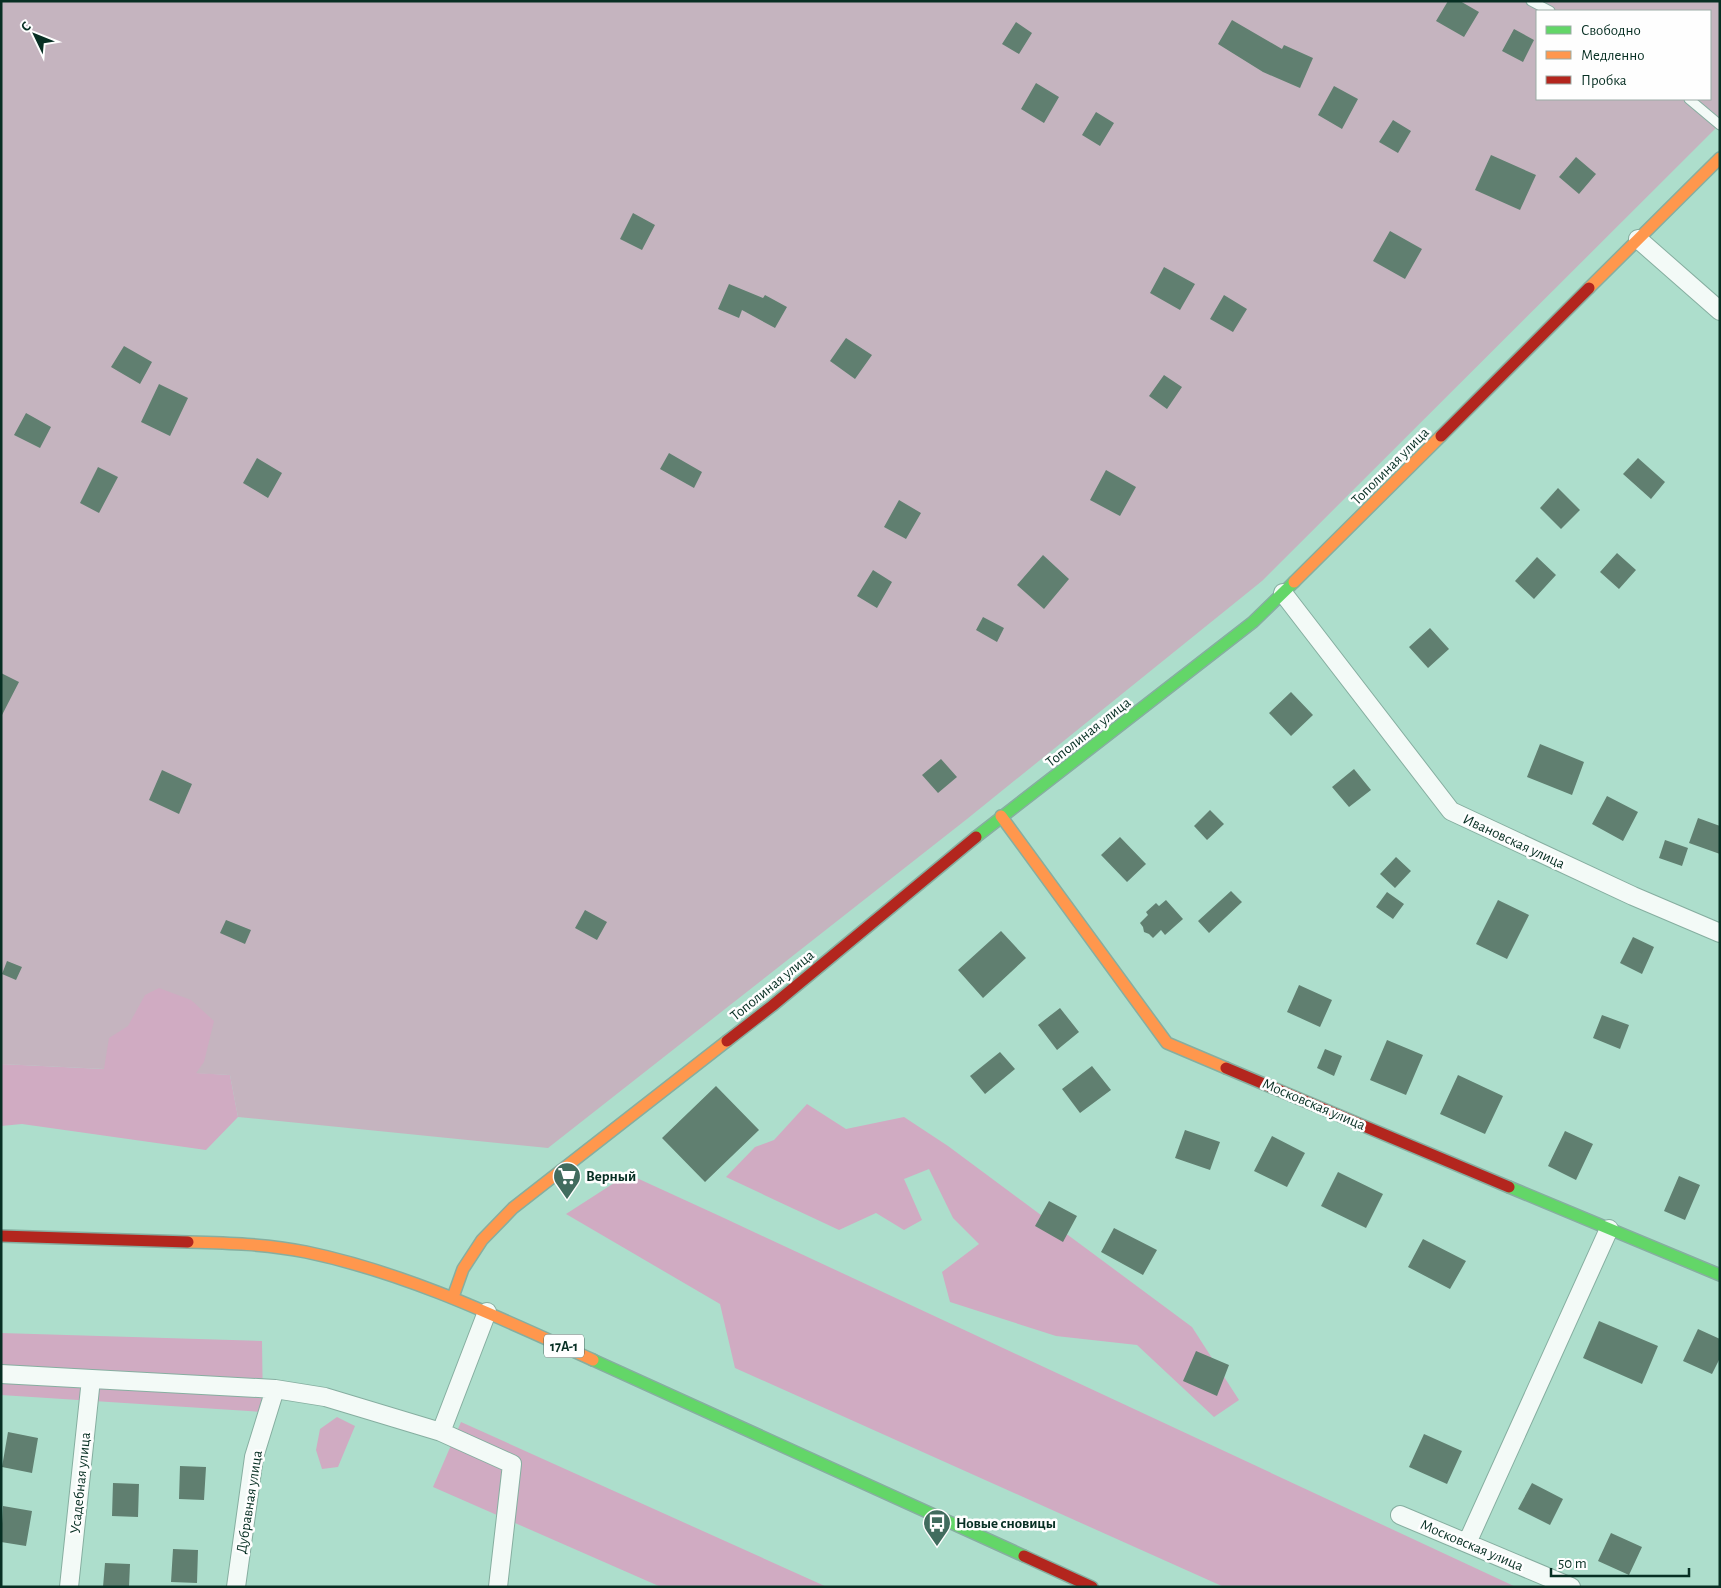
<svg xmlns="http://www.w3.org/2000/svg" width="1721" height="1588" viewBox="0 0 1721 1588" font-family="'Alegreya Sans',sans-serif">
	<rect width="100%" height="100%" fill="#addecc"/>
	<path fill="#c5b4bf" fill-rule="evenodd" d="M1 1H1720V124L1262 581 967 819 548 1148 238 1117 230 1075 1 1064ZM1537 11H1710V99H1537Z"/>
	<path fill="#d0abc2" d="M159 988 191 1000 214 1021 204 1062 196 1073 230 1075 238 1117 206 1150 22 1124 1 1126V1064L104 1069 109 1038 128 1026 145 995Z
		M807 1104 846 1129 904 1117 948 1146 1192 1327 1239 1400 1214 1417 1137 1345 1056 1336 950 1302 942 1272 979 1244 953 1218 929 1169 904 1179 922 1220 904 1230 876 1213 839 1230 726 1177 755 1147 774 1140Z
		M628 1174 724 1218 1516 1587H1224L735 1368 720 1304 566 1214Z
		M1 1333 262 1341 263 1412 1 1395Z
		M337 1417 355 1426 338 1467 322 1469 316 1450 320 1429Z
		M461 1422 827 1587H661L433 1487Z"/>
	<path fill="#607f70" d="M1448 1H1460L1479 12 1464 37 1436 21Z
		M1232 20 1282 49 1284 45 1313 58 1300 88 1263 72 1218 44Z
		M1016 22 1032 33 1019 54 1002 44Z
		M1514 29 1534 40 1523 62 1502 51Z
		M1036 83 1059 97 1044 123 1021 109Z
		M1334 86 1358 99 1342 129 1318 115Z
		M1096 112 1114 123 1100 146 1082 135Z
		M1393 120 1411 131 1398 153 1379 142Z
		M1491 155 1536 175 1520 210 1475 190Z
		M1576 157 1596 174 1579 194 1559 177Z
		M633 213 655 225 642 250 620 239Z
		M1390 231 1422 249 1405 279 1373 261Z
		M1164 267 1195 284 1180 310 1150 293Z
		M729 284 763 298 765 295 787 307 775 328 742 310 739 318 718 309Z
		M1224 295 1247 309 1233 332 1210 319Z
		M846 338 872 355 855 379 830 361Z
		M124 346 152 362 140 384 111 367Z
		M1164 375 1182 387 1167 409 1149 396Z
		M159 384 188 398 170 436 141 422Z
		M26 413 51 427 40 448 14 435Z
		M669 453 702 472 694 488 660 469Z
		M257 458 282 473 268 498 243 483Z
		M1638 458 1665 482 1651 499 1623 474Z
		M98 467 118 477 99 513 80 503Z
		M1106 470 1136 487 1120 516 1090 500Z
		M1558 488 1580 510 1561 529 1540 508Z
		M899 500 921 513 906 539 884 527Z
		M1617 553 1636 570 1619 589 1600 572Z
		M1043 555 1069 579 1044 609 1017 585Z
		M1537 557 1556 575 1534 599 1515 581Z
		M873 570 892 582 877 608 857 596Z
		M983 617 1004 628 997 642 976 630Z
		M1430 628 1449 649 1428 668 1409 647Z
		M1 673 19 682 1 717Z
		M1291 692 1313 715 1291 736 1269 713Z
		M1540 744 1584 762 1572 795 1527 777Z
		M941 759 957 777 938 793 922 775Z
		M1354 769 1371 790 1349 807 1332 787Z
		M162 770 192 784 179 814 149 800Z
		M1607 796 1638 812 1623 841 1592 824Z
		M1210 810 1224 824 1207 840 1194 826Z
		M1698 818 1720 826V854L1689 843Z
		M1120 837 1146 864 1127 882 1101 855Z
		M1665 840 1688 848 1682 866 1659 858Z
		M1396 857 1411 871 1395 888 1380 874Z
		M1231 891 1242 902 1209 933 1198 921Z
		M1387 892 1404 904 1393 919 1376 907Z
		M1166 900 1183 919 1165 935 1161 930 1153 938 1149 934 1144 932 1143 927 1140 923 1148 915 1146 912 1156 903 1159 906Z
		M1498 900 1529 915 1507 959 1476 944Z
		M585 910 607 922 597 940 575 928Z
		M226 920 251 930 245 944 220 933Z
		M1001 931 1026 958 983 998 958 970Z
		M1633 937 1654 947 1642 974 1620 963Z
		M7 961 22 967 16 980 2 974Z
		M1299 985 1332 1000 1320 1027 1287 1012Z
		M1060 1008 1079 1032 1057 1050 1038 1025Z
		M1602 1015 1629 1025 1620 1049 1593 1038Z
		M1387 1040 1423 1055 1406 1095 1370 1080Z
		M1325 1049 1342 1056 1334 1076 1317 1068Z
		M1000 1052 1015 1069 985 1094 970 1076Z
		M1092 1066 1111 1090 1080 1113 1062 1089Z
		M1458 1075 1503 1096 1485 1134 1440 1114Z
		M716 1086 759 1130 705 1182 662 1138Z
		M1185 1130 1220 1142 1210 1170 1175 1158Z
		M1565 1131 1593 1144 1576 1180 1548 1166Z
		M1272 1136 1305 1153 1287 1187 1254 1171Z
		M1338 1172 1383 1194 1366 1228 1321 1206Z
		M1679 1176 1700 1185 1685 1220 1664 1211Z
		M1049 1201 1077 1216 1063 1242 1035 1226Z
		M1114 1228 1157 1250 1143 1275 1101 1252Z
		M1423 1239 1466 1261 1450 1289 1408 1267Z
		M1599 1321 1658 1346 1642 1384 1583 1358Z
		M1698 1329 1720 1339V1358L1712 1374 1683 1361Z
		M1196 1351 1229 1365 1217 1396 1183 1381Z
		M8 1432 38 1438 32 1473 2 1467Z
		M1424 1434 1462 1451 1447 1484 1409 1467Z
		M180 1466 206 1467 204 1500 179 1499Z
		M113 1483 139 1484 138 1517 112 1516Z
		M1532 1483 1563 1499 1550 1525 1518 1509Z
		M3 1506 32 1511 26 1546 1 1542Z
		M1611 1533 1642 1547 1629 1575 1598 1561Z
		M173 1549 198 1550 197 1583 171 1582Z
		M105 1563 130 1564 129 1587H103Z"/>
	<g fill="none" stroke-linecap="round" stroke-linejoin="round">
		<g stroke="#86aea0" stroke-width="11">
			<path id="lane" d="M1531 1 1550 11
				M1689 99 1720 125"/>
		</g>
		<g stroke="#86aea0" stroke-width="20">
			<path id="street" d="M1638 239 1720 311
				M1283 593 1451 811 1633 896 1720 933
				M1 1374 275 1389 325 1397 441 1432 487 1312
				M441 1432 512 1464 498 1587
				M1400 1515 1571 1587
				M1467 1543 1609 1229
				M69 1587 91 1379
				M236 1587 254 1457 275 1389"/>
		</g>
		<g stroke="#86aea0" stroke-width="14">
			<path id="fast" d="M976 837 1253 622 1294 582
				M1509 1187 1720 1275
				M593 1360 1024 1556"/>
		</g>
		<g stroke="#86aea0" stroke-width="14">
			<path id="slow" d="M1589 288 1720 158
				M1294 582 1441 436
				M1001 816 1167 1043 1226 1068
				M188 1242C227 1243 267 1244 306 1252 407 1273 500 1318 593 1360
				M453 1297 463 1269 482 1240 513 1208 727 1041"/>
		</g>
		<g stroke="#86aea0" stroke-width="14">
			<path id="jam" d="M1441 436 1589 288
				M727 1041 772 1006 976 837
				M1226 1068 1509 1187
				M1 1236 188 1242
				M1024 1556 1092 1587"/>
		</g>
		<use href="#lane" stroke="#f3faf7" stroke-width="9"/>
		<use href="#street" stroke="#f3faf7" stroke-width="18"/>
		<use href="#fast" stroke="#63d668" stroke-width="11"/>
		<use href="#slow" stroke="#ff974d" stroke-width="11"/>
		<use href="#jam" stroke="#b3261e" stroke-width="11"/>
	</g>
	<defs>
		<g id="supermarket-pin" transform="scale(1.4375)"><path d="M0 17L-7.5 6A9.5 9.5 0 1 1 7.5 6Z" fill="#416c5e" stroke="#fefefe"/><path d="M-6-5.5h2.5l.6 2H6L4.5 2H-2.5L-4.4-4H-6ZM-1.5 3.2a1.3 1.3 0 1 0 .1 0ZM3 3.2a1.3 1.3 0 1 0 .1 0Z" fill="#fff"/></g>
		<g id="bus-pin" transform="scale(1.4375)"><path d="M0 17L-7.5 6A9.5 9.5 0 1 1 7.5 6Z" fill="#416c5e" stroke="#fefefe"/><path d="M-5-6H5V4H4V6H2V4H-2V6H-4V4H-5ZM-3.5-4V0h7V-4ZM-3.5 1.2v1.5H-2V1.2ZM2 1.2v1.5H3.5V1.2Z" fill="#fff"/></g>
	</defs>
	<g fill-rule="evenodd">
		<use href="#supermarket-pin" x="567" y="1176"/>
		<use href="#bus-pin" x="937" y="1523"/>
	</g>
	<g text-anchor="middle" stroke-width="5" stroke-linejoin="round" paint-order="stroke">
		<rect fill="#fefefe" stroke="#516d65" stroke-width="1" x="544" y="1334.5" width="40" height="23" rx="4"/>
		<g font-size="14" font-weight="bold" fill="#072f23">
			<text x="564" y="1351">17А-1</text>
		</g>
		<g font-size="15" fill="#072f23" stroke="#fefefe">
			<text transform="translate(1390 466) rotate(-45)" y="5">Тополиная улица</text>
			<text transform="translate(1088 732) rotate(-38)" y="5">Тополиная улица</text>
			<text transform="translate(1514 841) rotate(25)" y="5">Ивановская улица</text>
			<text transform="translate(772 985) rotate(-39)" y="5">Тополиная улица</text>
			<text transform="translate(1314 1104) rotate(23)" y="5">Московская улица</text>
			<text transform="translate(80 1483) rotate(-84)" y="5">Усадебная улица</text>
			<text transform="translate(249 1502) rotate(-81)" y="5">Дубравная улица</text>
			<text transform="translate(1472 1545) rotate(23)" y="5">Московская улица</text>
		</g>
		<g font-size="15" font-weight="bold" fill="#072f23" stroke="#fefefe" text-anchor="start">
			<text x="586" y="1181">Верный</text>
			<text x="956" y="1528">Новые сновицы</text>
		</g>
	</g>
	<rect width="1721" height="1588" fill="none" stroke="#072f23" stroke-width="5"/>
	<rect x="1536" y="10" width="175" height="90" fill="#fefefe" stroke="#9baba6"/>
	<rect x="1546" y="26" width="25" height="8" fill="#63d668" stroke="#9baba6"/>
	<text x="1581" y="35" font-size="15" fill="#072f23">Свободно</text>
	<rect x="1546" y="51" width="25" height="8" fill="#ff974d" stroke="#9baba6"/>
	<text x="1581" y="60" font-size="15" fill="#072f23">Медленно</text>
	<rect x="1546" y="76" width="25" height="8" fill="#b3261e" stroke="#9baba6"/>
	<text x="1581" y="85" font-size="15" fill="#072f23">Пробка</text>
	<g transform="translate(35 35) rotate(313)" stroke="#fefefe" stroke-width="4" paint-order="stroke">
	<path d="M0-4L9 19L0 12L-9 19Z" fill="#072f23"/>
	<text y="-8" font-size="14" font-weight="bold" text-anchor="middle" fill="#072f23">С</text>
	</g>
	<path d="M1551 1568v8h138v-8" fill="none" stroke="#072f23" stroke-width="2.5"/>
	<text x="1558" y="1568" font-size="15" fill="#072f23" stroke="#fefefe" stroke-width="4" paint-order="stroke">50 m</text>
</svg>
